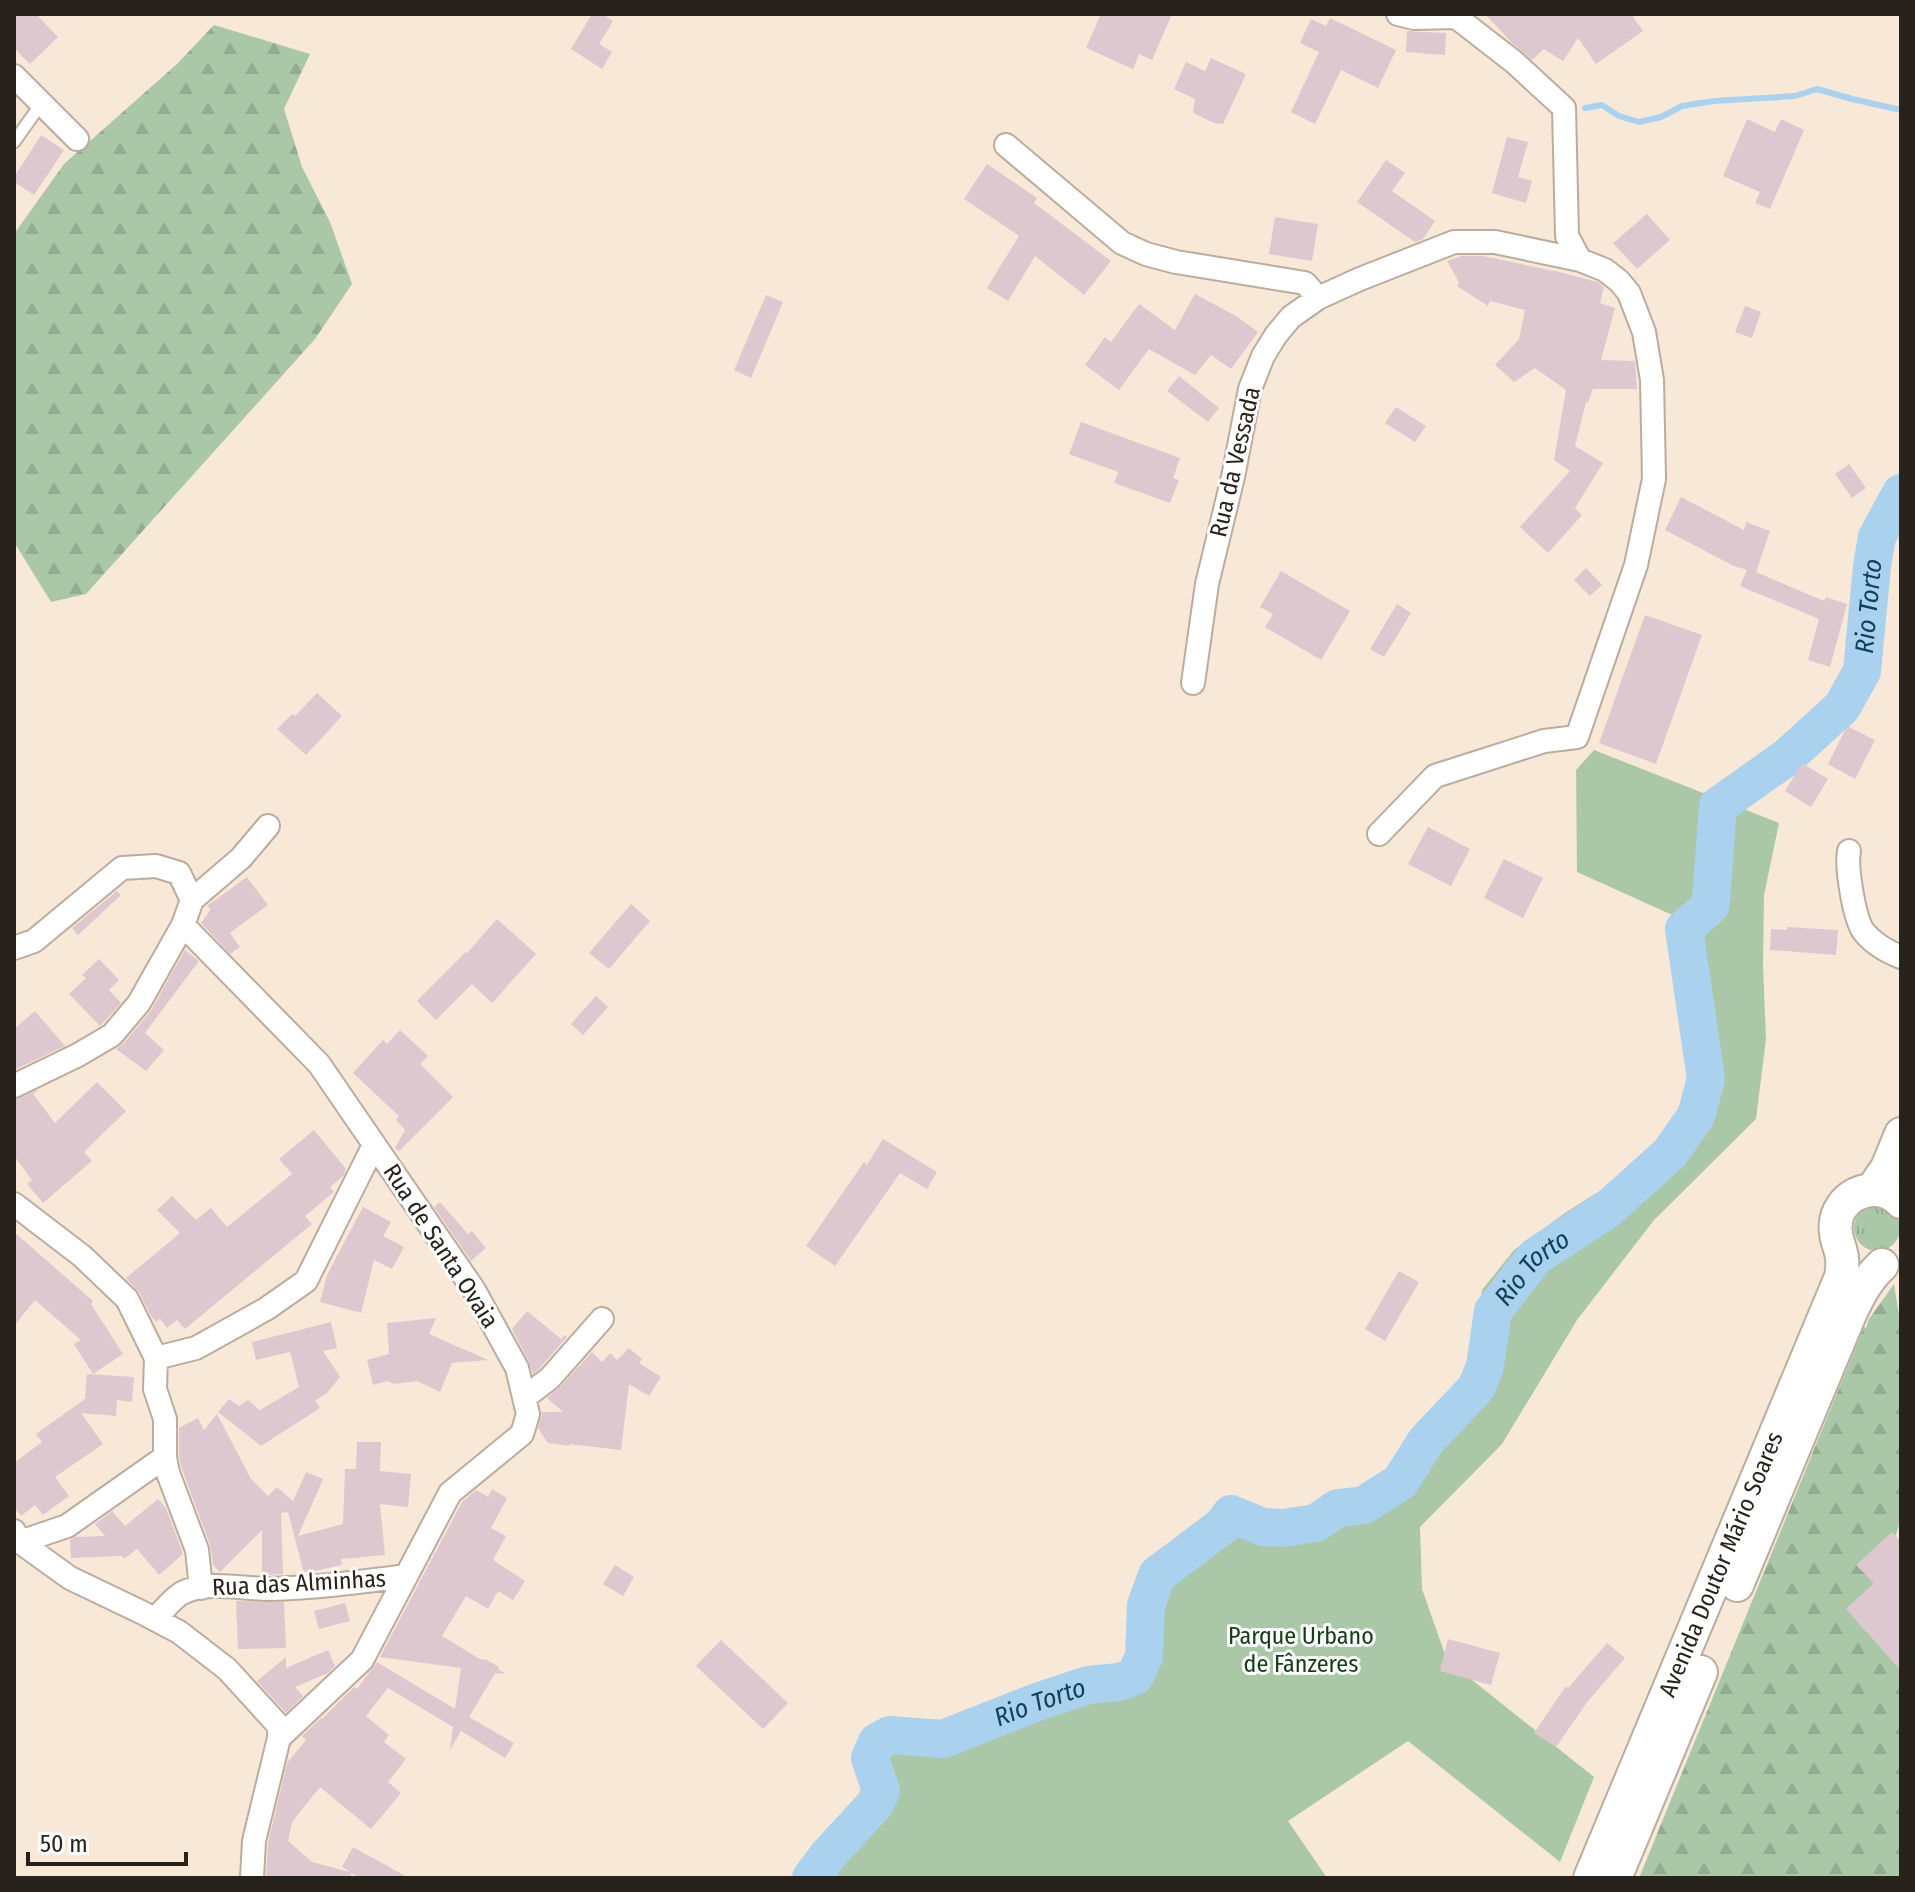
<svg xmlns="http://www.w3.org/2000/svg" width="1915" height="1892" viewBox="0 0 1915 1892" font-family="'Fira Sans Condensed',sans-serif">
	<defs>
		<pattern id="grass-tufts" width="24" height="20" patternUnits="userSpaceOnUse" patternTransform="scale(2)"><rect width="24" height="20" fill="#aac8a8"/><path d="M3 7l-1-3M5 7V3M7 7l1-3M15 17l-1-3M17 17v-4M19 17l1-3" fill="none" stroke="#92ac90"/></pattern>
		<pattern id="forest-firs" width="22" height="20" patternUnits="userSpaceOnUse" patternTransform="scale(2)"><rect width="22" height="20" fill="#aac8a8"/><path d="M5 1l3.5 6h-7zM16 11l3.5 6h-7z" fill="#92ac90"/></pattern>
	</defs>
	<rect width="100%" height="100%" fill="#f7e8d8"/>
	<path fill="url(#grass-tufts)" d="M1854 1228a23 23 0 1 1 46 0a23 23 0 1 1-46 0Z"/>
	<path fill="url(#forest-firs)" d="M214 25 310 54 284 109 302 167 330 222 352 284 315 339 86 594 51 602 14 542V234L64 164 177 64Z
		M1894 1284 1901 1328V1518L1886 1566 1870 1579 1874 1583 1857 1621 1901 1670V1878H1639L1864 1327 1866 1328 1869 1319Z"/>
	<path fill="#aac8a8" d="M1594 750 1779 823 1764 895 1763 965 1766 1039 1756 1119 1654 1220 1577 1320 1502 1444 1420 1527 1422 1589 1447 1660 1594 1777 1560 1862 1408 1741 1288 1821 1327 1878H830L890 1805 884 1761 891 1746 920 1749H952L1067 1705 1113 1694 1143 1684 1156 1608 1169 1579 1210 1551 1234 1530 1280 1514 1308 1511 1335 1504 1380 1482 1446 1407 1474 1348 1482 1290 1514 1250 1565 1213 1617 1180 1683 1115 1690 1064 1679 918 1577 872 1576 770Z"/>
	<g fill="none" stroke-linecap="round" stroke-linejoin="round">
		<path stroke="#aad1ee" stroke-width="6" d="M1585 108 1602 105 1619 116 1639 122 1661 117 1682 106 1714 101 1795 96 1817 89 1852 99 1901 110"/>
		<path stroke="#aad1ee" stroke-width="38" id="s1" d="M811 1878 829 1854 875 1804 881 1791 870 1758 877 1742 890 1735 943 1739 1037 1702 1088 1685 1119 1682 1135 1676 1144 1656 1146 1605 1157 1575 1222 1526 1231 1514 1263 1527 1284 1528 1316 1523 1338 1508 1364 1505 1400 1482 1426 1441 1477 1387 1485 1366 1493 1311 1535 1257 1608 1209 1670 1153 1696 1116 1706 1079 1684 929 1710 906 1711 901 1718 806 1787 757 1842 707 1862 671 1872 566 1877 537 1901 493"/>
	</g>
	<path fill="#dec8cf" d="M14 14H36L58 37 30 64 14 48Z
		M592 14H602L613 21 599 44 612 52 602 69 571 49Z
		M1101 14H1172L1152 60 1139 54 1133 69 1086 48Z
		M1485 14H1631L1643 31 1596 64 1578 38 1563 61 1544 49 1532 60 1513 44Z
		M1330 18 1396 50 1378 88 1341 70 1315 124 1291 112 1319 52 1300 43 1311 19 1326 26Z
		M1407 31 1446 33 1445 55 1406 52Z
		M1211 58 1246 74 1223 124 1214 123 1193 113 1195 99 1174 89 1186 62 1205 71Z
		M1747 119 1775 132 1781 119 1804 130 1770 209 1755 203 1760 192 1723 176Z
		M41 135 64 150 34 195 14 182V177Z
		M1507 137 1528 142 1518 177 1532 181 1526 203 1492 193Z
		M1386 160 1405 173 1392 191 1435 221 1423 239 1415 242 1357 202Z
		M987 164 1037 198 1034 203 1111 261 1084 295 1035 256 1008 301 987 288 1019 236 964 199Z
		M1647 214 1670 240 1637 269 1613 243Z
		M1275 217 1318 224 1312 261 1269 254Z
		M1461 256H1483L1559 272 1598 282 1604 287 1600 303 1615 308 1601 360 1635 361 1637 389H1593L1588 402H1586L1575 446 1603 463 1575 508 1582 515 1548 553 1520 527 1570 471 1554 460 1566 390 1535 368 1514 382 1495 365 1519 339 1525 310 1490 301 1488 306 1457 286 1459 282 1447 261Z
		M1195 294 1236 316 1258 332 1231 369 1211 355 1195 375 1149 349 1119 390 1085 365 1105 337 1111 342 1139 304 1175 330Z
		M766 295 783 302 751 378 734 370Z
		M1745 306 1761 312 1752 338 1735 332Z
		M1179 376 1219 408 1208 422 1167 391Z
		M1396 407 1426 426 1415 442 1385 423Z
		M1081 422 1180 458 1173 478 1179 480 1170 503 1114 483 1118 472 1069 454Z
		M1849 464 1866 488 1852 498 1835 474Z
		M1681 497 1744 530 1746 522 1770 531 1756 572 1824 601 1826 597 1847 604 1830 667 1808 660 1819 619 1740 586 1747 570 1734 566 1665 530Z
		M1586 568 1602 585 1590 596 1574 580Z
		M1281 571 1350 611 1321 660 1265 627 1273 614 1260 607Z
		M1397 604 1411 613 1384 657 1370 649Z
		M1645 615 1702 635 1656 764 1599 743Z
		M317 693 342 716 306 755 277 729 292 714 295 716Z
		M1847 726 1875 740 1855 779 1828 764Z
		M1802 763 1828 779 1811 807 1785 791Z
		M1428 827 1470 849 1451 886 1408 864Z
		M1504 859 1543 878 1523 918 1484 898Z
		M247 877 268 905 230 933 240 947 230 954 201 923 211 909 207 906Z
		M117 891 121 895 78 935 72 928Z
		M631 904 650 921 609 969 589 953Z
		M497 919 536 954 492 1003 472 984 436 1020 417 1001 466 952 467 953Z
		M1787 927 1838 930 1836 955 1770 950 1771 929 1787 930Z
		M185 950 199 961 145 1033 164 1050 146 1071 116 1049 123 1044 150 1012Z
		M99 959 119 980 109 990 121 1003 100 1026 69 994 86 978 82 975Z
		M596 996 608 1007 583 1035 571 1024Z
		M35 1011 65 1046 14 1070V1029Z
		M400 1030 428 1056 420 1064 453 1097 399 1151 395 1148 405 1130 396 1120 399 1116 353 1073 383 1040 387 1044Z
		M97 1082 126 1111 84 1152 92 1161 43 1203 27 1184 32 1180 14 1156V1100L40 1089 33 1094 55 1123Z
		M314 1130 346 1169 343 1176 330 1187 334 1192 305 1216 312 1224 185 1329 177 1320 167 1328 160 1319 156 1322 151 1316 139 1292 126 1278 180 1233 157 1210 172 1196 196 1220 211 1208 227 1227 292 1174 279 1159Z
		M883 1139 937 1172 927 1189 900 1173 835 1266 806 1246 864 1162 867 1165Z
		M440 1202 468 1234 472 1231 486 1248 471 1261 434 1207Z
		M363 1207 391 1222 383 1236 404 1247 392 1269 374 1260 361 1313 320 1302 327 1275Z
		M14 1232 93 1301 91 1304 123 1354 93 1374 74 1344 81 1340 35 1300 14 1326Z
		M1399 1271 1419 1282 1385 1341 1365 1329Z
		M527 1311 561 1339 565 1335 567 1337 540 1368 533 1374 529 1362 512 1329Z
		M436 1318 429 1334 488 1360 452 1363 440 1392 417 1381 394 1384 387 1381 373 1385 367 1360 389 1354 387 1323Z
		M331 1322 337 1348 323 1351 340 1377 327 1393 315 1401 320 1408 261 1446 218 1412 229 1399 239 1406 248 1400 260 1410 299 1387 290 1352 256 1360 252 1342Z
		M629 1348 642 1359 639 1363 661 1377 649 1396 629 1384 621 1450 569 1444 570 1446 548 1443 538 1428 542 1412H563L547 1398 560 1387 592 1352 602 1362 610 1353 617 1360Z
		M87 1374 134 1377 132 1402 117 1400 116 1416 81 1413 103 1444 55 1477 69 1496 43 1515 35 1505 21 1516 14 1507V1463L42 1442 36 1434 85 1399Z
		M217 1414 251 1479 268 1496 277 1487 293 1501 306 1472 323 1479 298 1536 343 1524 345 1469H356L357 1442H381L380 1471 411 1474 408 1507 380 1504 385 1555 341 1559 342 1565 304 1573 288 1512 281 1513 283 1574 262 1575V1530L220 1572 213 1565 210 1545 182 1469 179 1456V1428L198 1418 204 1430Z
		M492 1489 507 1498 491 1528 506 1536 493 1560 525 1581 513 1600 498 1591 488 1609 466 1596 442 1636 480 1659 487 1660 499 1667 498 1669 506 1674 495 1673 469 1717 514 1743 505 1758 461 1731 450 1750 453 1727 388 1688 366 1716 389 1735 384 1742 406 1759 388 1782 401 1793 371 1829 320 1787 292 1822 288 1841 312 1862 350 1872 342 1867 353 1847 409 1878H361L351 1873V1878H266L268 1843 287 1763 306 1740 302 1736 321 1718 322 1719 354 1687 357 1689 377 1662 455 1709 461 1668 380 1657 462 1502 476 1490 488 1497Z
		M158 1499 166 1508 183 1554 159 1575 137 1549 124 1559 122 1556 71 1558 70 1540 75 1537 105 1536 95 1524 112 1511 125 1526Z
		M1892 1532 1901 1542V1670L1846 1609 1874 1583 1856 1565Z
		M615 1565 634 1577 623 1596 603 1584Z
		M236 1601 284 1602 286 1648 238 1649Z
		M345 1603 350 1621 319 1629 314 1611Z
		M1448 1639 1500 1653 1491 1685 1440 1671Z
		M721 1640 788 1703 763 1729 696 1666Z
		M1607 1643 1625 1658 1588 1701 1556 1747 1534 1733 1566 1686 1568 1688Z
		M328 1650 335 1666 328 1673 295 1687 303 1696 286 1713 257 1681 286 1657V1668Z"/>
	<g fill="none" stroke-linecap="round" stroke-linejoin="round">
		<g stroke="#bbac9d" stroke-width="15">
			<path id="service" d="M14 142 41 104"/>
		</g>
		<g stroke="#bbac9d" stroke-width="26">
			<path id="minor" d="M14 76 77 139
				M1006 145 1122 243 1146 254 1176 262 1305 283 1318 298
				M1193 683 1207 584 1233 477 1250 389 1263 356 1276 335 1291 317 1318 298 1360 279 1454 242H1495L1580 260
				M1379 834 1435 776 1544 741 1577 737 1636 565 1654 479 1652 380 1644 332 1629 293 1619 281 1605 270 1580 260 1567 236 1564 108 1514 62 1456 17 1414 18 1398 14
				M1849 851C1846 867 1854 919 1864 932 1873 943 1888 952 1901 957
				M183 925 319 1064 474 1290 517 1368 528 1414 522 1434 450 1493 362 1660 279 1738 254 1841 252 1878
				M14 948 34 941 122 868 156 866 179 873 192 900
				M14 1086 78 1055 112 1035 139 1003 183 925 192 900 241 858 268 826
				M14 1204 82 1256 127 1299 156 1358 155 1389 165 1419V1457L67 1526 20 1542 14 1531
				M156 1358 196 1348 266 1309 306 1281 374 1145
				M524 1398 550 1378 602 1319
				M165 1457 168 1473 197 1550 201 1588
				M14 1541 20 1542 70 1578 141 1612 179 1632 227 1669 279 1726V1738
				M155 1619C163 1611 173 1598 182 1593 209 1580 241 1589 269 1589 315 1588 360 1582 406 1576"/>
		</g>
		<g stroke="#bbac9d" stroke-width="36">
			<g id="secondary">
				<path d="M1872 1190 1887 1168 1901 1134"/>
				<path d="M1737 1585 1850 1314C1859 1295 1867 1279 1882 1265"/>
				<path id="s2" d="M1590 1878 1841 1277C1842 1271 1843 1264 1842 1258 1841 1249 1837 1242 1836 1233 1833 1213 1846 1195 1866 1191 1879 1188 1892 1192 1901 1202"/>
				<path d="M1615 1878 1701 1672"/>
			</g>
		</g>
		<use href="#service" stroke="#fff" stroke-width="11"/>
		<use href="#minor" stroke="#fff" stroke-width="22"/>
		<use href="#secondary" stroke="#fff" stroke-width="32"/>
	</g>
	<g text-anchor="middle" stroke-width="6" stroke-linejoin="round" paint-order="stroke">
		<g font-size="24" fill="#27221c" stroke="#fff">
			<text transform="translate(1235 462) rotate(-77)" y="8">Rua da Vessada</text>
			<text transform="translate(441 1246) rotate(57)" y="8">Rua de Santa Ovaia</text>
			<text dy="8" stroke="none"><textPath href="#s2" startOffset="340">Avenida Doutor Mário Soares</textPath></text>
			<text transform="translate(299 1583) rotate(-3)" y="8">Rua das Alminhas</text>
		</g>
		<g font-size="24" fill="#124013" stroke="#fff">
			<text x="1301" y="1644">Parque Urbano<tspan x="1301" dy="28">de Fânzeres</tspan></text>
		</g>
		<g font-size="26" font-style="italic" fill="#10405c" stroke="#fff">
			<text dy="9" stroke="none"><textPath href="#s1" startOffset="1896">Rio Torto</textPath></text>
			<text dy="9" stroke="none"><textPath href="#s1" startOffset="1080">Rio Torto</textPath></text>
			<text dy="9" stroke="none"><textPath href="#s1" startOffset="336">Rio Torto</textPath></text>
		</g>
	</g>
	<rect width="1915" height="1892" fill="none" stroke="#27221c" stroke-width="32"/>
	<path d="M28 1852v12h158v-12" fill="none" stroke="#27221c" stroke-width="4"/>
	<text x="40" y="1852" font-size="24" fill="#27221c" stroke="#ffffff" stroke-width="6" paint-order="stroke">50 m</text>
</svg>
